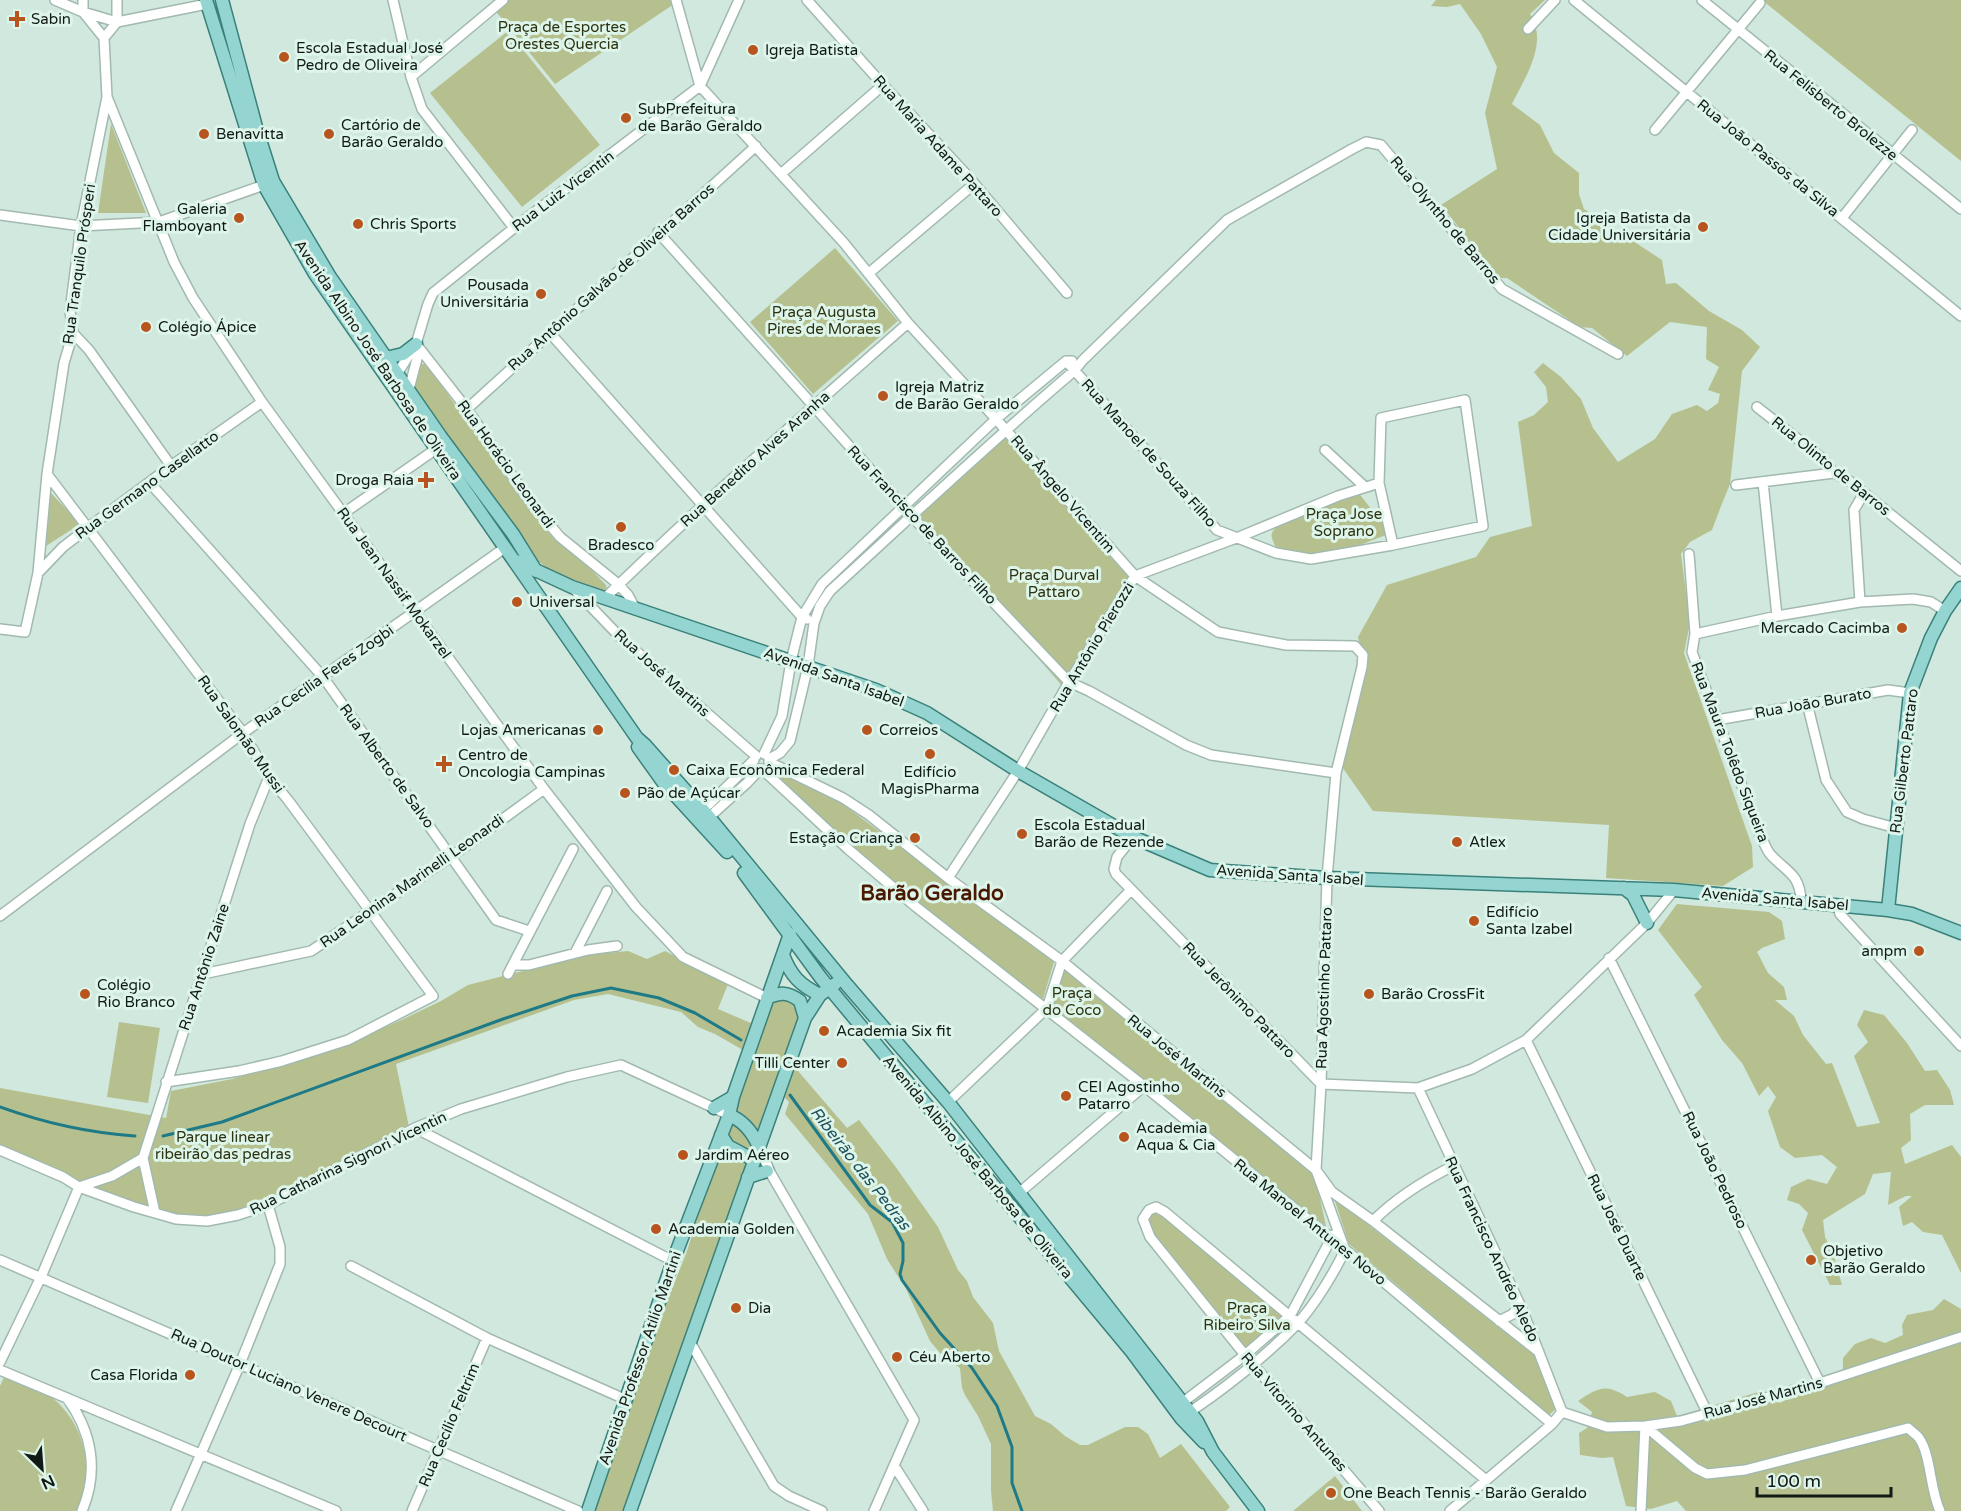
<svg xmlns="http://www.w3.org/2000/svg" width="1961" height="1511" viewBox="0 0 1961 1511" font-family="'Varela Round',sans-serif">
	<rect width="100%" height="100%" fill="#d0e8dd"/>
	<path fill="#b6c08f" d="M506 0H673L674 4 555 84 494 9Z
		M1436 0H1545L1530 14C1549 43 1525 77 1512 104L1540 125 1554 153 1579 173V194L1584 209 1662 260 1666 284 1676 283 1709 311 1742 330 1760 347 1742 371 1730 484 1721 506 1712 530 1690 542 1681 554 1690 623 1684 653 1752 846 1753 867 1723 886 1606 878 1609 825 1373 811 1340 764 1364 667 1358 637 1387 585 1476 557 1490 537 1532 526 1518 422 1534 415 1548 402 1546 387 1534 372 1543 363 1561 377 1581 399 1593 428 1618 462 1655 439 1672 414 1697 405 1707 411 1718 403 1720 394 1708 390 1719 367 1706 359 1707 327 1670 322 1627 356 1592 328 1580 327 1507 278H1499L1441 205 1497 169 1485 113 1497 67 1481 34 1460 4 1447 7 1431 6Z
		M1762 0H1961V161Z
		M508 31 600 145 522 207 430 93Z
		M111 124 146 213H98Z
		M835 248 898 321 813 394 750 322Z
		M421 364H424L429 368 526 505 553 538 573 551 606 585 607 591 602 594 553 573 537 560 413 387Z
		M1005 435 1129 577 1063 687 918 518Z
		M1357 491 1384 525 1386 535 1352 548 1310 556 1276 548C1270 534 1269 535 1280 523Z
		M51 493 80 524 46 546Z
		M772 767 844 805 1054 962 1043 999 952 930 849 845 769 772Z
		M1677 904 1769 912 1782 921 1785 939 1762 948 1757 952 1768 973 1784 987 1787 1000H1775L1794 1016 1803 1035 1826 1064 1832 1063 1857 1127 1880 1123 1854 1056 1868 1042 1857 1025 1864 1010 1884 1015 1907 1043 1925 1071 1937 1070 1950 1090 1954 1105H1925L1910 1114 1911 1140 1901 1148 1905 1164 1952 1145 1961 1157V1273L1942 1235 1923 1232 1912 1222 1903 1226 1899 1207 1912 1196H1906L1888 1205 1891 1172 1873 1174 1865 1194 1823 1220 1825 1237 1833 1253 1842 1285H1830L1802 1230 1808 1213 1799 1204 1787 1200 1791 1187 1808 1179 1827 1184 1837 1167 1822 1155 1795 1158 1780 1147 1768 1111 1776 1097 1768 1086 1759 1096 1742 1063 1722 1040 1694 995 1702 987 1658 930Z
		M628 951 647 959 665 951 728 984 718 1009 760 1027 770 1000 779 996 800 1004 802 1020 629 1511H592L656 1328 686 1254 736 1097 748 1053 715 1034 698 1027 681 1012 608 994 574 1000 396 1064 409 1127 267 1198 219 1217 193 1218 175 1216 126 1201 83 1184 67 1174 0 1146V1088L166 1118 171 1091 232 1079 350 1042 397 1022 441 1001 468 985 585 955Z
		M1063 966 1314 1171 1326 1226 1144 1086 1047 1008Z
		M119 1022 160 1028 148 1103 107 1097Z
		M792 1064 847 1128 859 1120 895 1166 938 1227 958 1270 967 1281 973 1297 993 1323 999 1351 1035 1416 1051 1424 1065 1436 1080 1445H1088L1125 1427H1138L1148 1434 1160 1458 1181 1444 1230 1507 1226 1511H993L991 1491V1444L978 1416 965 1395 962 1388 960 1368 940 1353 930 1341 906 1289 887 1259 868 1214 785 1114 789 1102 782 1095Z
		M1334 1198 1535 1356 1557 1408 1549 1415 1349 1244Z
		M1156 1208 1285 1316 1245 1353 1145 1224 1150 1211Z
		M1944 1299 1961 1309V1511H1686L1677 1501 1651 1509 1626 1506 1613 1457 1602 1458 1580 1455 1579 1433 1587 1428 1592 1412 1578 1401C1598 1388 1605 1383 1627 1397L1655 1392 1671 1401 1677 1416 1762 1391 1780 1403 1843 1369V1358L1855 1344 1871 1338 1885 1343 1903 1335 1902 1325 1907 1315 1933 1310Z
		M4 1377C19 1383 38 1388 51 1397 85 1422 96 1474 77 1511H0V1386Z
		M1335 1476 1362 1511H1293Z"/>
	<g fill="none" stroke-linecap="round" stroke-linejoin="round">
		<path stroke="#1f7a88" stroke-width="3" d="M790 1095 870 1205 892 1222 903 1243V1261L900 1274 902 1280 940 1333 972 1368 997 1406 1012 1447V1483L1022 1511
			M0 1107C44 1123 89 1133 135 1136
			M163 1136 222 1122 503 1019 572 996 611 988 659 998 695 1013 741 1040"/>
		<g stroke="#a2b9ae" stroke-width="12">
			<path id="minor" d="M55 0 83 12 117 22 207 4
				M393 0 411 77 422 109 514 228
				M676 0 700 86 844 243 908 323 996 419 1135 576 1218 632 1286 645 1355 646 1363 655 1362 667 1336 773 1327 878 1321 1084 1316 1170 1345 1250
				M807 0 883 85 966 174 1067 293
				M1574 0 1961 316
				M1702 0 1961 209
				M1528 29 1555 0
				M104 38 117 22V0
				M411 77 503 0
				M107 97 174 262 193 298 262 402 544 789 636 907 683 957 767 998
				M1655 130 1760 3
				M782 173 883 85
				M0 215 81 226 159 222 264 185
				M1842 218 1912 130
				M658 232 919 524 1069 682 1089 691 1186 745 1211 755 1336 773
				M869 273 974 184
				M73 333 89 350 171 466
				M550 333 802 617 807 619
				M416 344 467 409 528 499 560 537 618 584 628 595 636 610
				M1066 361 1217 530 1276 553 1311 559 1393 545 1483 526 1465 400 1381 418 1379 483 1393 545
				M395 377 416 344 428 304 433 293 514 228 700 86 739 0
				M409 389 418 355 417 346
				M1757 407 1823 459 1834 473 1848 480 1961 571
				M467 409 756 146
				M1325 450 1365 487
				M47 474 243 733 269 777 288 800 433 996 348 1040 282 1061 239 1071 166 1082
				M1763 482 1777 616
				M150 483 323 677 496 920 529 931
				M1736 485 1834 473
				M344 513 436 449
				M1689 554 1695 634 1692 652 1761 837C1764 842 1766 849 1770 854 1786 872 1800 873 1801 901
				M38 573 63 547 89 527 171 466 262 402
				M572 587 621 638 756 756
				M605 598C702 503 806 413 908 323
				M1860 602 1854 510 1864 493
				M0 629 25 632 38 573 47 474 64 363 73 333 70 311 81 226 107 97 104 38 83 12V0
				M1695 634 1777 616 1860 602 1913 599 1931 602 1945 611
				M1807 703 1826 780 1847 812 1863 819 1896 828
				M1717 720 1888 690 1910 693
				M764 754 782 716 791 661 802 617 822 584 996 419 1066 361H1072
				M769 759 780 753 790 741 808 666 814 623 820 606 830 591C911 517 990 442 1074 371L1083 360 1227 220 1352 149 1366 142 1381 145 1502 289 1618 354
				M769 762 843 798 869 815 948 878 1062 961 1316 1170 1332 1192 1373 1221 1539 1352
				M762 769 848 849 915 906 1144 1086 1353 1256 1552 1424
				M700 813 754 760
				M706 820 747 783 760 769
				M1133 837 1117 857 1114 869 1116 874 1321 1084 1418 1088 1472 1069 1526 1040 1647 923 1674 890
				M948 878 1018 771 1069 682 1135 576 1239 537 1338 496 1379 483
				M1837 904 1840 914 1961 1046
				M0 916 243 733 506 547
				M575 953 607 891
				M1609 958 1820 1383
				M513 965H529L588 950 617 946
				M203 974 311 951 452 856 544 789
				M508 974 573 849
				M1526 1040 1708 1414
				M1418 1088 1522 1309 1562 1412
				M948 1102 1047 1008 1062 961 1131 890
				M415 1128 673 1261
				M759 1147 771 1174 914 1420 874 1511
				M0 1150 63 1177 79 1187 134 1207 176 1219 207 1221 238 1215 268 1205 415 1128 461 1109 567 1077 621 1065 729 1115
				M79 1187 112 1176 143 1158
				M1019 1193 1144 1086
				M155 1213 143 1158 250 824 269 777
				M1373 1221C1397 1197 1423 1181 1453 1166
				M0 1260 578 1511
				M351 1266 487 1338 620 1397
				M1499 1321 1513 1314 1519 1304
				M690 1342 774 1486 789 1496 822 1511
				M0 1362 41 1277 79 1187
				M0 1370 336 1511
				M67 1398C92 1432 99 1471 82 1511
				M1178 1406 1245 1355 1290 1316 1333 1235
				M1562 1412 1607 1427 1645 1426 1681 1421 1820 1383 1961 1337
				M1185 1415C1222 1391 1266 1356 1297 1324 1314 1306 1334 1273 1345 1250
				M1645 1426 1695 1468 1707 1474 1745 1470 1908 1428C1911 1431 1916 1434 1919 1438 1931 1455 1930 1490 1940 1511
				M895 1467 923 1511
				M176 1511 240 1364 280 1264V1247L268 1205
				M412 1511 487 1338
				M1379 1511 1245 1355 1150 1237 1143 1219 1149 1210 1156 1207 1165 1212 1486 1480
				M1450 1511 1552 1424 1562 1412
				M1641 1511 1645 1426"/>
		</g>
		<g stroke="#3a817b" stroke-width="15">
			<path id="major" d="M206 0 264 185 315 274 637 738 645 745 709 817 847 985 948 1102 1197 1421 1213 1452 1258 1511
				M222 0 256 127 273 181 330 277 441 437 513 534 536 571
				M386 358 403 354 416 344
				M516 561 572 587 876 690 927 713 1018 771 1133 837 1210 870 1327 878 1674 890 1888 910 1912 914 1961 933
				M638 747 663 782 727 852
				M744 873 821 978 1132 1352 1181 1418 1204 1442
				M1624 888 1633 895 1647 923
				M1888 910 1910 693 1931 638 1945 611 1961 588
				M783 955C791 976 800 985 820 995
				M767 998C781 992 788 992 800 1001L805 1018
				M714 1108 733 1097
				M729 1115C744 1121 753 1133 759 1147
				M721 1135 728 1146 754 1160
				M748 1177 767 1171
				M588 1511 673 1261 729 1115 733 1097 790 934
				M630 1511 805 1018 820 995 835 984"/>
		</g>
		<use href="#minor" stroke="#fff" stroke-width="9"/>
		<use href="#major" stroke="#95d5d1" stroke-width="12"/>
	</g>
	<g fill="#b8551f" stroke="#ddf5ea" stroke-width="2">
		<path d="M14 10h6v6h6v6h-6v6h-6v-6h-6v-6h6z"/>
		<circle cx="753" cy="50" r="6"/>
		<circle cx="284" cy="57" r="6"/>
		<circle cx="626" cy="118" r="6"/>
		<circle cx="204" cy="134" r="6"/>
		<circle cx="329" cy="134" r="6"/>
		<circle cx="239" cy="218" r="6"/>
		<circle cx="358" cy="224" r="6"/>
		<circle cx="1703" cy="227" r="6"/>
		<circle cx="541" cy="294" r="6"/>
		<circle cx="146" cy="327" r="6"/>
		<circle cx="883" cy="396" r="6"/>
		<path d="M423 471h6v6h6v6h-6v6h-6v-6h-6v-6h6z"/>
		<circle cx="621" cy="527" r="6"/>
		<circle cx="517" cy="602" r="6"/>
		<circle cx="1902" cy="628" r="6"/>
		<circle cx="598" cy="730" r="6"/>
		<circle cx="867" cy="730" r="6"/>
		<circle cx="930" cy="754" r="6"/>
		<path d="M441 755h6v6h6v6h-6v6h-6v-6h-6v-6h6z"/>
		<circle cx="674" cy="770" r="6"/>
		<circle cx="625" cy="793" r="6"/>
		<circle cx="1022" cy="834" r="6"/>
		<circle cx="915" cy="838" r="6"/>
		<circle cx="1457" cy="842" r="6"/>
		<circle cx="1474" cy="921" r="6"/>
		<circle cx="1919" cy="951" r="6"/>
		<circle cx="85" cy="994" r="6"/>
		<circle cx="1369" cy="994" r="6"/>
		<circle cx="824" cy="1031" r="6"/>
		<circle cx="842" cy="1063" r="6"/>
		<circle cx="1066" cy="1096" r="6"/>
		<circle cx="1124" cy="1137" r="6"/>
		<circle cx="683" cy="1155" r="6"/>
		<circle cx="656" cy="1229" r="6"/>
		<circle cx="1811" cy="1260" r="6"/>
		<circle cx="736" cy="1308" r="6"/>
		<circle cx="897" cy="1357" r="6"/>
		<circle cx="190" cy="1375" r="6"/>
		<circle cx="1331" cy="1493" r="6"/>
	</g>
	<g text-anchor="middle" stroke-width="6" stroke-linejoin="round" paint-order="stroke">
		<g font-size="15" fill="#121a16" stroke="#ddf5ea" text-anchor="start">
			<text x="31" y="24">Sabin</text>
			<text x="296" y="53">Escola Estadual José<tspan x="296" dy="17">Pedro de Oliveira</tspan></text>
			<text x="765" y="55">Igreja Batista</text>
			<text x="638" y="114">SubPrefeitura<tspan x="638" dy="17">de Barão Geraldo</tspan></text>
			<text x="341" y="130">Cartório de<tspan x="341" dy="17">Barão Geraldo</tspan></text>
			<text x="216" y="139">Benavitta</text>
			<text x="227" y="214" text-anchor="end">Galeria<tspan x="227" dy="17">Flamboyant</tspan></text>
			<text x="1691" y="223" text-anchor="end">Igreja Batista da<tspan x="1691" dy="17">Cidade Universitária</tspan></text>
			<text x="370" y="229">Chris Sports</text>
			<text x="529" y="290" text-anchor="end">Pousada<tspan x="529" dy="17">Universitária</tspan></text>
			<text x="158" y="332">Colégio Ápice</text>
			<text x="895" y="392">Igreja Matriz<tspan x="895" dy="17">de Barão Geraldo</tspan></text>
			<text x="414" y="485" text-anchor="end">Droga Raia</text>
			<text x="621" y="550" text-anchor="middle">Bradesco</text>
			<text x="529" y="607">Universal</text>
			<text x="1890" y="633" text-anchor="end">Mercado Cacimba</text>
			<text x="586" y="735" text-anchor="end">Lojas Americanas</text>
			<text x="879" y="735">Correios</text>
			<text x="458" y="760">Centro de<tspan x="458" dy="17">Oncologia Campinas</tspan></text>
			<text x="686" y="775">Caixa Econômica Federal</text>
			<text x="930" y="777" text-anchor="middle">Edifício<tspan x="930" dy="17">MagisPharma</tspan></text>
			<text x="637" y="798">Pão de Açúcar</text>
			<text x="1034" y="830">Escola Estadual<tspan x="1034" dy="17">Barão de Rezende</tspan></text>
			<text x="903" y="843" text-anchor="end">Estação Criança</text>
			<text x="1469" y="847">Atlex</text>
			<text x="1486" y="917">Edifício<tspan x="1486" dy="17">Santa Izabel</tspan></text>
			<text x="1907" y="956" text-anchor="end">ampm</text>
			<text x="97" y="990">Colégio<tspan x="97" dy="17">Rio Branco</tspan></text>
			<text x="1381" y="999">Barão CrossFit</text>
			<text x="836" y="1036">Academia Six fit</text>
			<text x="830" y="1068" text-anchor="end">Tilli Center</text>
			<text x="1078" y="1092">CEI Agostinho<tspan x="1078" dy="17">Patarro</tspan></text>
			<text x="1136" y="1133">Academia<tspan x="1136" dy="17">Aqua &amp; Cia</tspan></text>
			<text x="695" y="1160">Jardim Aéreo</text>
			<text x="668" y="1234">Academia Golden</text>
			<text x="1823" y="1256">Objetivo<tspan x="1823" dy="17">Barão Geraldo</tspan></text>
			<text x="748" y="1313">Dia</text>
			<text x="909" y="1362">Céu Aberto</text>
			<text x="178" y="1380" text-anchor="end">Casa Florida</text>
			<text x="1343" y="1498">One Beach Tennis - Barão Geraldo</text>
		</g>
		<g font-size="15" fill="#2d320f" stroke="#ddf5ea">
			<text x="562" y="32">Praça de Esportes<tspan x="562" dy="17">Orestes Quercia</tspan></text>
			<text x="824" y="317">Praça Augusta<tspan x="824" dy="17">Pires de Moraes</tspan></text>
			<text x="1344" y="519">Praça Jose<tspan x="1344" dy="17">Soprano</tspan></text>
			<text x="1054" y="580">Praça Durval<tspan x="1054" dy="17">Pattaro</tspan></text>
			<text x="1072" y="998">Praça<tspan x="1072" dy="17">do Coco</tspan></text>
			<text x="223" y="1142">Parque linear<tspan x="223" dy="17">ribeirão das pedras</tspan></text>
			<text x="1247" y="1313">Praça<tspan x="1247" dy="17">Ribeiro Silva</tspan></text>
		</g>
		<g font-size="15" fill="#121a16" stroke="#ddf5ea">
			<text transform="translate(1831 105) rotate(39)" y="5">Rua Felisberto Brolezze</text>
			<text transform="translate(938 146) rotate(48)" y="5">Rua Maria Adame Pattaro</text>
			<text transform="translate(1768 158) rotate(39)" y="5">Rua João Passos da Silva</text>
			<text transform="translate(563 191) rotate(-37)" y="5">Rua Luiz Vicentin</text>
			<text transform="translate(1445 220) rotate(50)" y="5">Rua Olyntho de Barros</text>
			<text transform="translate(79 264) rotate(-82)" y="5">Rua Tranquilo Prósperi</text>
			<text transform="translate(611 277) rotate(-42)" y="5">Rua Antônio Galvão de Oliveira Barros</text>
			<text transform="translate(378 360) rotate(56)" y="5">Avenida Albino José Barbosa de Oliveira</text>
			<text transform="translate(1149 453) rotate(48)" y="5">Rua Manoel de Souza Filho</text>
			<text transform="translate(755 459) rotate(-42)" y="5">Rua Benedito Alves Aranha</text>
			<text transform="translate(506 464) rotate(54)" y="5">Rua Horácio Leonardi</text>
			<text transform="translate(1831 466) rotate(39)" y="5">Rua Olinto de Barros</text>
			<text transform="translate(147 485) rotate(-36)" y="5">Rua Germano Casellatto</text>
			<text transform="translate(1063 494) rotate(49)" y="5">Rua Ângelo Vicentim</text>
			<text transform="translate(922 525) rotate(47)" y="5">Rua Francisco de Barros Filho</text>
			<text transform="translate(394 583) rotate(54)" y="5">Rua Jean Nassif Mokarzel</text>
			<text transform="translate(1092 647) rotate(-59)" y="5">Rua Antônio Pierozzi</text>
			<text transform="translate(662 673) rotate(42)" y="5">Rua José Martins</text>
			<text transform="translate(324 676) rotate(-35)" y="5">Rua Cecília Feres Zogbi</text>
			<text transform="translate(834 677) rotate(20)" y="5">Avenida Santa Isabel</text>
			<text transform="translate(1813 703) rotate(-10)" y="5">Rua João Burato</text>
			<text transform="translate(241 734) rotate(55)" y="5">Rua Salomão Mussi</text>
			<text transform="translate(1730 752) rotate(69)" y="5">Rua Maura Tolêdo Siqueira</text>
			<text transform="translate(1904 761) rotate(-83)" y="5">Rua Gilberto Pattaro</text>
			<text transform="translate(387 766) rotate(54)" y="5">Rua Alberto de Salvo</text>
			<text transform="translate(1290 875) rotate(4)" y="5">Avenida Santa Isabel</text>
			<text transform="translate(412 881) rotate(-35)" y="5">Rua Leonina Marinelli Leonardi</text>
			<text transform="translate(1775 899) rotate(5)" y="5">Avenida Santa Isabel</text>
			<text transform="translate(204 967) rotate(-72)" y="5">Rua Antônio Zaine</text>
			<text transform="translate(1324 988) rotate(-88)" y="5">Rua Agostinho Pattaro</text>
			<text transform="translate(1239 1000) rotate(46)" y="5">Rua Jerônimo Pattaro</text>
			<text transform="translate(1177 1056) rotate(39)" y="5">Rua José Martins</text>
			<text transform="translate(348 1163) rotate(-26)" y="5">Rua Catharina Signori Vicentin</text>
			<text transform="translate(978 1167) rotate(50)" y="5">Avenida Albino José Barbosa de Oliveira</text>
			<text transform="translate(1715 1170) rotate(64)" y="5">Rua João Pedroso</text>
			<text transform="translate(1310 1222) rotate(39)" y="5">Rua Manoel Antunes Novo</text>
			<text transform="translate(1617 1227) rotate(64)" y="5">Rua José Duarte</text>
			<text transform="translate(1492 1249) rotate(65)" y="5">Rua Francisco Andréo Aledo</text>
			<text transform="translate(640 1358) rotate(-71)" y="5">Avenida Professor Atílio Martini</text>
			<text transform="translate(289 1385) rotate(24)" y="5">Rua Doutor Luciano Venere Decourt</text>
			<text transform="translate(1763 1398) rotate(-15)" y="5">Rua José Martins</text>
			<text transform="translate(1294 1412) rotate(49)" y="5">Rua Vitorino Antunes</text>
			<text transform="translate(449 1425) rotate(-67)" y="5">Rua Cecílio Feltrim</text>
		</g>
		<g font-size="16" font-style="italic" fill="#20515b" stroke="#ddf5ea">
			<text transform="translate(861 1168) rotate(52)" y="6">Ribeirão das Pedras</text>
		</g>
		<g font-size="21" font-weight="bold" fill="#491a01" stroke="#ddf5ea">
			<text x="932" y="900">Barão Geraldo</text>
		</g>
	</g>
	<g transform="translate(42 1469) rotate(155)" stroke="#ddf5ea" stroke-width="4.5" paint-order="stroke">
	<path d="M0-4.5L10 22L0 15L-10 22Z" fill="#121a16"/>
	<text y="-9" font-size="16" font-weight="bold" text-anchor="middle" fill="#121a16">N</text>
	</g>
	<path d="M1757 1487v9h134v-9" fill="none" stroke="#121a16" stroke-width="3"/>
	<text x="1766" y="1487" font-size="18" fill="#121a16" stroke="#ddf5ea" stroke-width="4.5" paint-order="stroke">100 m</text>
</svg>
